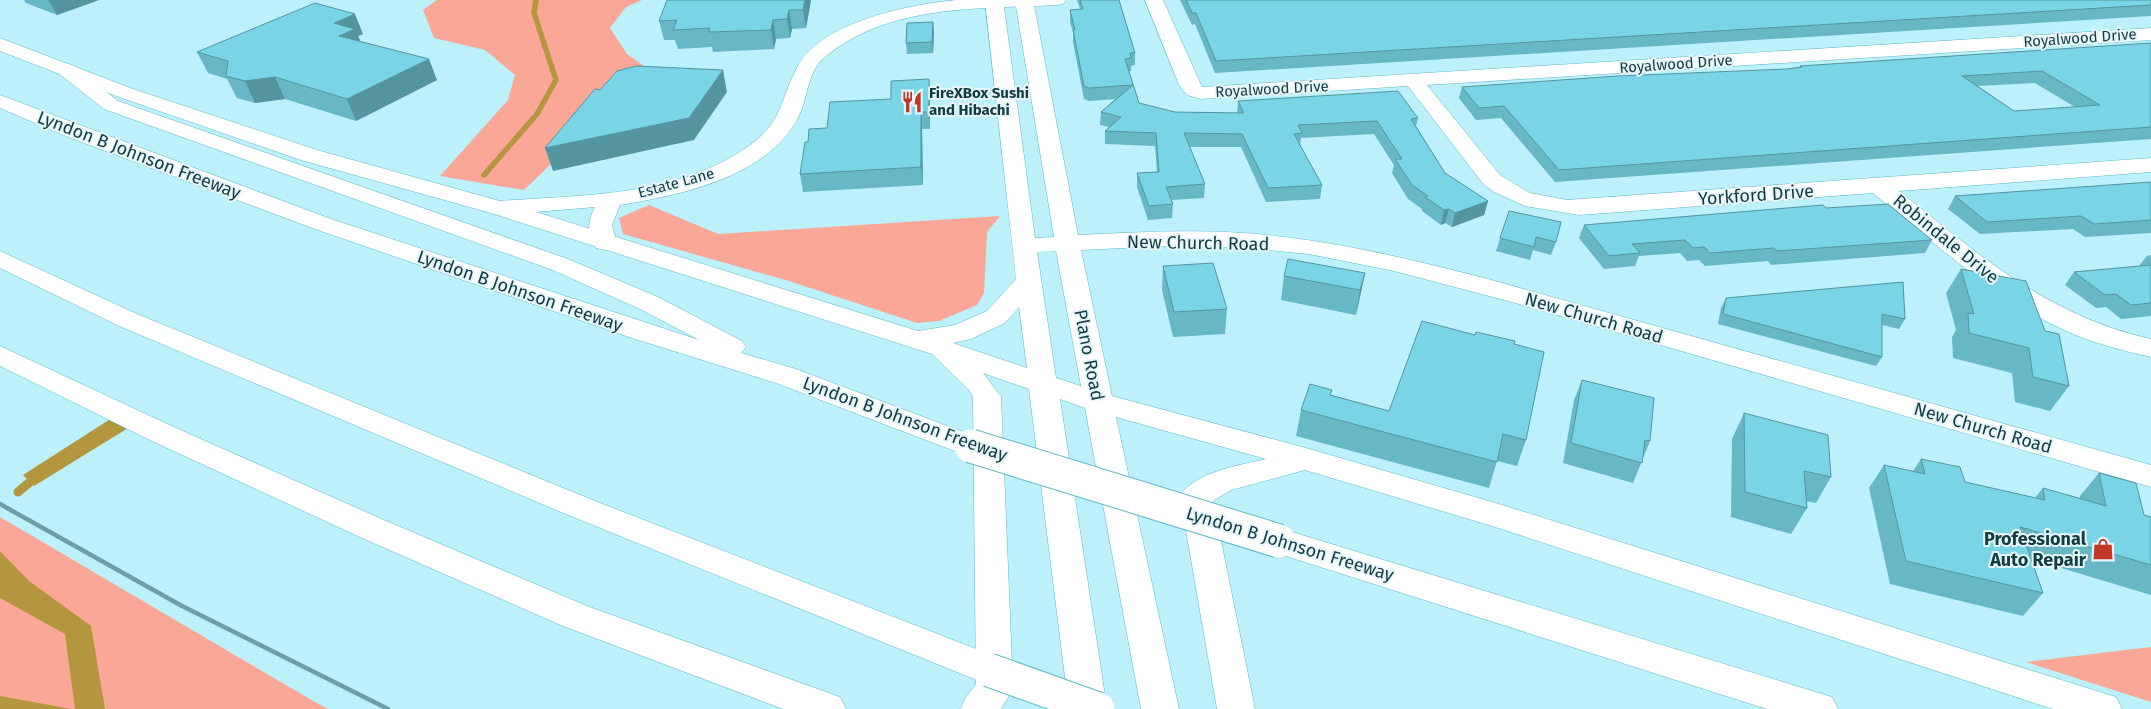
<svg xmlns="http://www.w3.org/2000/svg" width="2151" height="709" viewBox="0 0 2151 709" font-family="'Fira Sans',sans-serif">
	<rect width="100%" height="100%" fill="#bcf0fa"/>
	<path fill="#faa798" d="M437 0H642L626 7 610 28 627 54 644 66 629 89 524 190 440 176 508 100 515 75 485 50 434 38 423 10Z
		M649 205 718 234 1000 216 987 232 984 293 977 305 939 321 917 323 789 281 623 234 619 218Z
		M0 517 320 705 329 709H0Z
		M2151 647V702L2026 662Z"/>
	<path fill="#b4963e" d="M115 416 133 425 34 486 23 475Z
		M0 551 29 581 91 626 105 709H75L65 634 0 598Z
		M0 696 71 709H0Z"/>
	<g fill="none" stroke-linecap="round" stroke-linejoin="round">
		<path stroke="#b4963e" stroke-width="5.5" d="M484 175 537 114 556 80 534 13 536 0"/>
		<path stroke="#b4963e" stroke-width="9" d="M18 492 37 476"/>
		<g stroke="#5db9c9" stroke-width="1">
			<path id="street" d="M957 0H1066L1063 4 1057 5C980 9 888 4 825 57 807 71 808 99 798 118 766 178 680 195 620 205L612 225 617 243 614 248 605 250 596 248C587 234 587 222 595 207L499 215 491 213 487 208 491 203 499 201C584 195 678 197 750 145 785 119 779 100 798 66 821 22 911 4 957 0Z
				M1145 0H1163L1202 87 2151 28V40L1427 85 1500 175 1530 193 1567 200 2151 158V172L1899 191C1979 255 2048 316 2151 339V357C2121 350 2092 343 2064 330 1993 297 1933 242 1873 193L1579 215 1525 206 1494 192 1484 185 1408 86 1201 99 1187 95 1179 85Z"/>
		</g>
		<g stroke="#5db9c9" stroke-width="1">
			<path id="secondary" d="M985 0H1003L1035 238 1054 237 1015 0H1033L1078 235C1143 232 1210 228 1276 236 1348 244 1418 261 1488 279L2151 465V487L1512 302 1394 271 1309 254 1238 247 1166 246 1081 250 1112 396 1306 448 1499 504 2103 693 2116 697 2122 709H2053L1492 526 1305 470 1231 490 1213 501 1255 709H1217L1180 496C1194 472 1241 465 1266 459L1116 417 1179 709H1141L1085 408 1060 399 1107 709H1069L1029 389 983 373 1001 397 1013 689 1001 709H960L966 697 976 684 973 397 969 390 932 354 491 213 301 160 119 97 0 51V38L133 89 317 150 507 203 918 331 955 325 987 311 1016 279ZM1056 251 1081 386 1056 378 1037 252ZM1019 307 1027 368 953 343 971 339 1005 323Z
				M0 346 176 428 384 520 587 606 840 697 846 709H783L563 626 362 538 154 442 0 366Z"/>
		</g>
		<g stroke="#5db9c9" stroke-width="1">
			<path id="highway" d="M65 63 72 65 118 101 568 259 658 297 742 341 746 347 741 353 796 369 982 439 986 446 982 453 971 457 960 453 776 383 632 338 315 229 68 137 0 108V95L331 219 699 340 640 309 550 269 104 109 58 73 55 69 58 65Z
				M0 251 137 314 595 501 1002 659 1007 670 1002 681 989 685 573 517 119 326 0 268Z
				M1279 528 1819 693 1832 697 1838 709H1767L1267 550 1263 541 1267 532Z"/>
		</g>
		<use href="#street" fill="#fff" fill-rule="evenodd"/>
		<use href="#secondary" fill="#fff" fill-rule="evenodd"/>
		<use href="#highway" fill="#fff" fill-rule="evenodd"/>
		<path stroke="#709ea7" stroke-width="4.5" d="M0 504 182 606 388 709"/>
		<g stroke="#5db9c9" stroke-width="35" stroke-linecap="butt">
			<path id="highway-bridge" d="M971 446 1279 541
				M989 670 1098 709"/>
		</g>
		<use href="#highway-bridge" stroke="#fff" stroke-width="33"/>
	</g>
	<path fill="#68b7c5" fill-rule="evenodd" d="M24 0H99L57 15 26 3Z
		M811 0 806 28 792 29 790 38 776 39 774 49 713 52 712 47 678 49 675 40H664L659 21Z
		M1077 0H1119L1135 53V65L1131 66V71H1129L1139 103 1175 112 1237 113 1238 101 1418 118 1416 126 1445 173 1488 201 1484 215 1452 227 1445 223 1441 225 1422 211V209L1408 199 1392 173 1394 165 1374 134 1301 138 1300 145 1322 185 1320 199 1266 202 1241 147H1189L1205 184 1204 198 1171 200 1173 204 1172 218 1148 220 1137 187V173L1157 172 1155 146 1105 144V131L1109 127 1100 125 1101 112 1115 99 1089 101 1084 99 1073 42V32L1070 22V10L1080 9Z
		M1180 0H2151V16L1215 73 1195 24 1192 25Z
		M933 22 934 33 933 53 907 54 906 43Z
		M363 34 358 36 360 41 437 80 356 121 285 99 255 103 237 98 227 79 208 73 197 52Z
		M2151 43V139L1555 182 1501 118 1476 120 1459 98 1462 87 1787 69 1799 67 1800 66ZM2035 83 2075 107 2014 111 1978 86Z
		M929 79 930 96V129H922L923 185 803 192 800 174 808 142 827 128 891 99Z
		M2151 182V233L2085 237 2073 229 1980 234 1948 209 1955 196Z
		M1826 208 1932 240 1925 253 1771 265 1768 261 1705 266 1699 260 1687 261 1680 253 1639 256 1635 266 1604 269 1579 238 1584 225Z
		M1509 211 1556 242 1551 255 1533 250 1530 260 1496 251Z
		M2151 255V316L2121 319 2106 307 2096 308 2065 285 2074 272 2139 266 2147 256Z
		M1163 266 1227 309 1225 334 1173 337 1162 290Z
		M1961 269 2045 331 2069 386 2050 411 2015 402 2012 373 1953 358 1952 337 1956 330 1946 293Z
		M1365 273 1356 315 1281 300 1284 276Z
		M1903 282 1905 319 1899 329 1882 325V357L1876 366 1718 324 1721 308 1726 298Z
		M1514 344 1526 440 1517 466 1497 461 1489 488 1296 436 1301 410 1331 395 1389 411Z
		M1582 380 1650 441 1633 483 1563 463 1574 400Z
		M1744 413 1831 477 1816 503 1806 501 1807 508 1791 534 1731 517 1732 439Z
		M1921 459 1965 482 2035 498 2043 488 2080 498V496L2099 473 2144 515 2151 517V595L2031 559 2043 593 2023 616 1890 584 1869 488 1884 465 1913 471Z"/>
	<path fill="#5595a0" d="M48 0H99L57 15Z
		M805 0H811L806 28 803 10Z
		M789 10 792 29 790 38 787 19Z
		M355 14 363 34 358 36 364 50 348 57 334 23Z
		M773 20 776 39 774 49 771 30Z
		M933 22 934 33 933 53 932 42Z
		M429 59 437 80 356 121 347 99Z
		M723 70 727 92 694 140 553 171 545 148Z
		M275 77 285 99 255 103 245 81Z
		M929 79 930 96V129L929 112Z
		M921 112 922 129 923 185 921 167Z
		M1488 201 1484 215 1452 227 1455 213Z
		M1449 209 1445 223 1441 225 1444 210Z
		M1365 273 1360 297 1356 315 1360 290Z"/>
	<path fill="#79d5e5" stroke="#5595a0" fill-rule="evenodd" d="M667 0H805L803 10H789L787 19 773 20 771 30 709 32 710 28 673 30 677 20 659 21Z
		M1080 0H1119L1135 53H1130L1131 58 1125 59 1139 103 1175 112 1244 113 1238 101 1398 91 1418 118 1411 119 1445 173 1488 201 1455 213 1449 209 1444 210 1425 197 1428 196 1412 185 1395 159H1402L1377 121 1298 125 1302 133 1294 134 1322 185 1268 188 1242 134 1184 133 1205 184 1166 187 1173 204 1149 206 1137 173 1159 172 1156 133 1105 131 1121 117 1101 112 1133 85 1089 88 1084 86 1073 30H1075L1070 10 1083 9Z
		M1186 0H2151V5L1216 61 1196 13H1192Z
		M315 3 355 14 334 23 355 29 339 36 429 59 347 99 275 77 245 81 226 76 228 61 197 52Z
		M933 22 932 42 906 43 907 23Z
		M2151 43V127L1559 170 1504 106 1479 108 1462 87 1617 76 1787 69 1802 67 1800 66ZM2042 71 2100 105 2014 111 1962 76Z
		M636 66 723 70 689 118 545 148 595 89 600 90 617 71Z
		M929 79V112H921V167L800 174 805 142H808L809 129 827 128 830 102 891 99V81Z
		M2151 182V220L2094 224 2081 216 1987 222 1955 196Z
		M1888 204 1932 240 1777 251 1774 248 1710 253 1704 247 1693 248 1685 240 1632 244 1640 253 1609 256 1584 225 1823 205 1826 208Z
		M1509 211 1561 222 1556 242 1536 237 1534 247 1500 238Z
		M1288 259 1365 273 1360 290 1284 276Z
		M1213 263 1227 309 1174 312 1163 266Z
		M2151 265V303L2131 305 2116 294 2105 295 2074 272Z
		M1961 269 2026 281 2045 331 2059 334 2069 386 2033 377 2029 348 1969 333 1968 313 1974 314Z
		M1903 282 1905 319 1882 314V357L1723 314 1726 298Z
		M1422 321 1475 335 1476 332 1515 341 1514 344 1544 352 1526 440 1503 434 1497 462 1301 410 1310 384 1332 390 1330 395 1389 411Z
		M1582 380 1654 398 1650 441 1645 440 1642 463 1571 443Z
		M1744 413 1828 435 1831 477 1804 471 1807 508 1745 492Z
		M1921 459 1960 467 1965 482 2045 500 2043 488 2106 506 2099 473 2136 483 2144 515 2151 517V565L2020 527 2043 593 1906 561 1884 465 1925 474Z"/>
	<defs>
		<g id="restaurant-bare" transform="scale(1.725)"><path d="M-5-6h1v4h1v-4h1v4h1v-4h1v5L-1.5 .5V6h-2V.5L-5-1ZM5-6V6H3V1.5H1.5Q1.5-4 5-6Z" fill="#c33727" stroke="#e6f6f9" stroke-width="2.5" paint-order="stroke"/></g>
		<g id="shop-bare" transform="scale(1.725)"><path d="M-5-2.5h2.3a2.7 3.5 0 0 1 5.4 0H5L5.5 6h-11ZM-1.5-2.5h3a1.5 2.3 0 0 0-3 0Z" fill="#c33727" stroke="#e6f6f9" stroke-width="2.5" paint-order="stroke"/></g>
	</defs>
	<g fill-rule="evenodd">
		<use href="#restaurant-bare" x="912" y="102"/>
		<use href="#shop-bare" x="2103" y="549"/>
	</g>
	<g text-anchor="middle" stroke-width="4" stroke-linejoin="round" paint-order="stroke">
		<g font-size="15" fill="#133b42" stroke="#e6f6f9">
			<text transform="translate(2080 38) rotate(-4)" y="5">Royalwood Drive</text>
			<text transform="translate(1676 64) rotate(-4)" y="5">Royalwood Drive</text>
			<text transform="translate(1272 89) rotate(-3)" y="5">Royalwood Drive</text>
			<text transform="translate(676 183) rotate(-15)" y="5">Estate Lane</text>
		</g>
		<g font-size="15" font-weight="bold" fill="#133b42" stroke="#e6f6f9" text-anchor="start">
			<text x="929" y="98">FireXBox Sushi<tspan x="929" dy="17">and Hibachi</tspan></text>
		</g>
		<g font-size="18" fill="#133b42" stroke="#e6f6f9">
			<text transform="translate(139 155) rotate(21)" y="6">Lyndon B Johnson Freeway</text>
			<text transform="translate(1756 195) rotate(-4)" y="6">Yorkford Drive</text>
			<text transform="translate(1946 239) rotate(39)" y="6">Robindale Drive</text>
			<text transform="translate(1198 243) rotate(1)" y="6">New Church Road</text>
			<text transform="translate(520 291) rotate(19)" y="6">Lyndon B Johnson Freeway</text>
			<text transform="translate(1594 318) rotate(16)" y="6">New Church Road</text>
			<text transform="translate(1089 355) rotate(79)" y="6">Plano Road</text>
			<text transform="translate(905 419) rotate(20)" y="6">Lyndon B Johnson Freeway</text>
			<text transform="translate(1983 428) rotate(16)" y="6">New Church Road</text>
			<text transform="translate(1290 544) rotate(17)" y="6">Lyndon B Johnson Freeway</text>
		</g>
		<g font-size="18" font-weight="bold" fill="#133b42" stroke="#e6f6f9" text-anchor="end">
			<text x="2086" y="545">Professional<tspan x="2086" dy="21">Auto Repair</tspan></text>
		</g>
	</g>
</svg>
